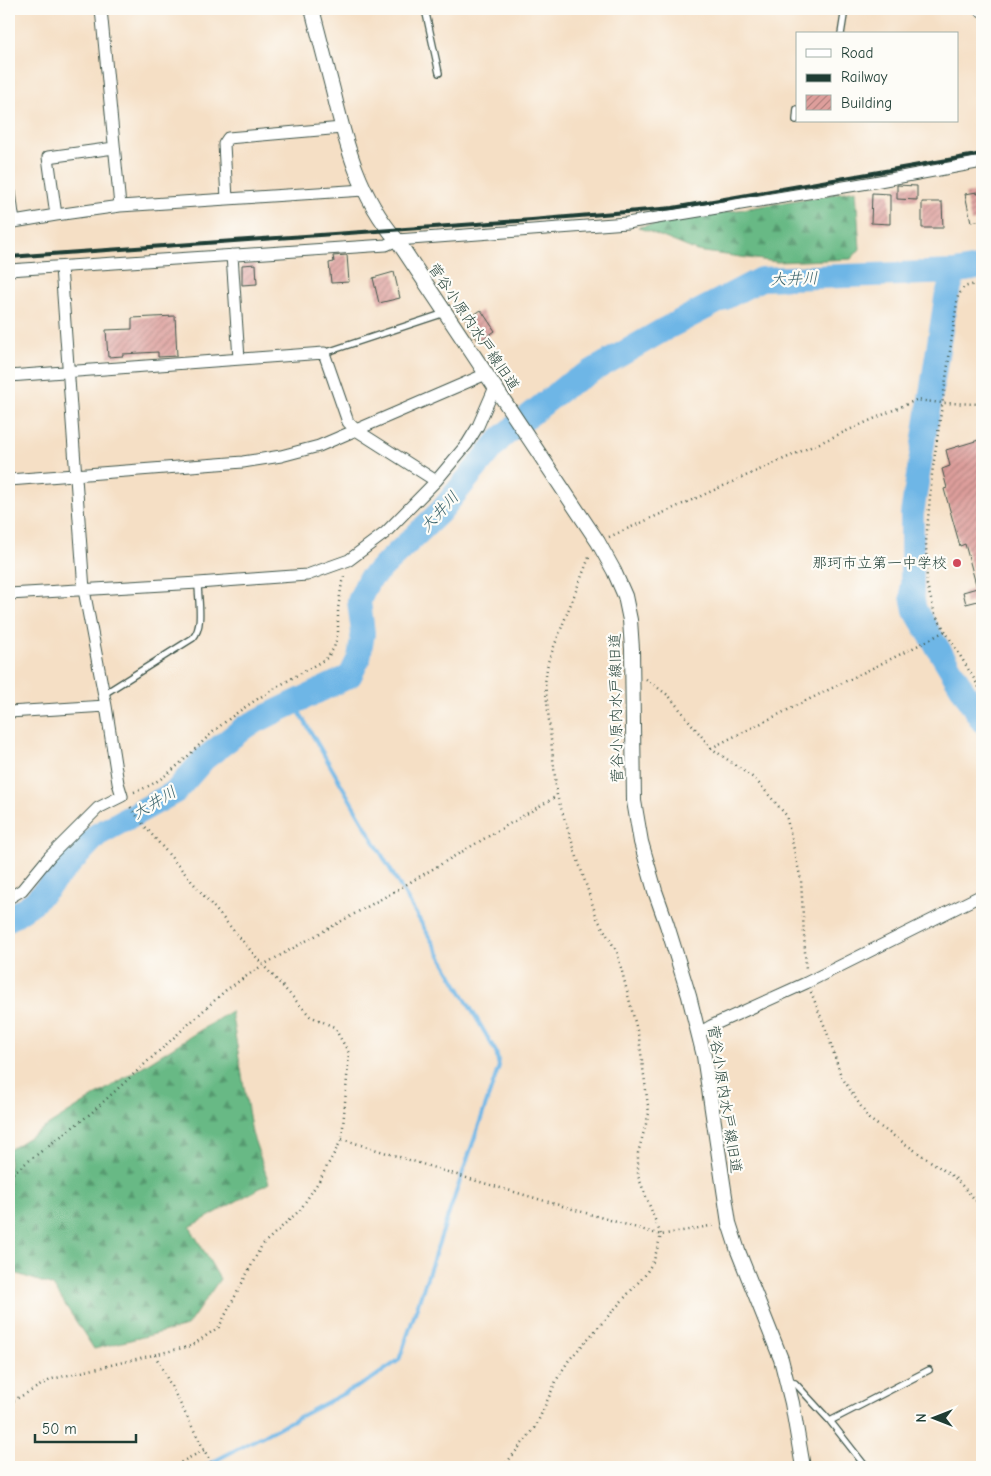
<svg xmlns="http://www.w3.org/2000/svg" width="991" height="1476" viewBox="0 0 991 1476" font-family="'Comic Neue','Klee One',sans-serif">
	<defs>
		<pattern id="forest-firs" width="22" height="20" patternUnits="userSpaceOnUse" patternTransform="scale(1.25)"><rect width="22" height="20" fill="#68b985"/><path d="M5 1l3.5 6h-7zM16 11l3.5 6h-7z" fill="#55986e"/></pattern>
		<pattern id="building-hatch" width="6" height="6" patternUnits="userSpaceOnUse" patternTransform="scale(1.25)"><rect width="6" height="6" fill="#dd9e9b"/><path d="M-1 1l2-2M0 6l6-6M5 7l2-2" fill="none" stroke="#b3827f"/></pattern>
	</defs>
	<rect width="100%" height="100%" fill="#fdfcf7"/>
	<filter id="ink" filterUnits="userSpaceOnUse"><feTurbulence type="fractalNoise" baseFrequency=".02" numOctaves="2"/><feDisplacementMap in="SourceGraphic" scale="10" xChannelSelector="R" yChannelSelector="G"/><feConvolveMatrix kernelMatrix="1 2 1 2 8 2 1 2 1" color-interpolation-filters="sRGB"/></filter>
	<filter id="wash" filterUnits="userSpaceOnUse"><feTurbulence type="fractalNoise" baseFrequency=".0096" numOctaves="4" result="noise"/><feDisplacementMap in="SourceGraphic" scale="20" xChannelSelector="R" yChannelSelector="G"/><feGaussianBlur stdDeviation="1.12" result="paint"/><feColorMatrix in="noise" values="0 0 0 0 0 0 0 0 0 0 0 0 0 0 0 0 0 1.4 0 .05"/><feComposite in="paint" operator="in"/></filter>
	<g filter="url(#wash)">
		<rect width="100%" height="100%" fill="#f5dfc5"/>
		<path fill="url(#forest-firs)" stroke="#447b5c" d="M856 190 860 249 851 259 777 262 697 251 638 227Z
			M231 1011 252 1133 269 1183 190 1227 220 1279 187 1326 94 1349 53 1286 9 1271V1150Z"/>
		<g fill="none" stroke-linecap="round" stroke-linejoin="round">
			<path stroke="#6eb6e6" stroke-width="4" d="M203 1467 370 1380 399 1360 499 1066 496 1052 294 703"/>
			<path stroke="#6eb6e6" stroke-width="24" d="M955 272 946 298 912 514V596L915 610 982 721
				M9 919 34 902 97 835 175 792 204 759 245 727 277 711 350 676 359 658 363 633 359 601 368 581 440 512 500 439 566 386 665 329 761 279 955 272 982 267"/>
		</g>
		<g id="blocks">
			<path fill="url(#building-hatch)" d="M897 185 917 186V200L897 199Z
				M977 192V194L982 193V220L971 222 965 194Z
				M872 193 890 194V224L871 223Z
				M922 202H942L943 228H922Z
				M347 255 349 282 331 283 329 263 334 262 333 256Z
				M256 264 257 284 242 285V265Z
				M394 272 400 298 379 303 373 278Z
				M481 310 495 331 479 342 465 321Z
				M175 316 177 356 158 357V352L123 354V356L108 357 106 330 132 329V318Z
				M982 439V600L966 604 963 592 977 588 965 544 960 546 944 489 947 488 942 469 950 466 946 450Z"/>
		</g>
	</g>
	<g filter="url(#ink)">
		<use href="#blocks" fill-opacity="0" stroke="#3f554a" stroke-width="1"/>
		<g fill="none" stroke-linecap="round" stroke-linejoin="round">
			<g stroke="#3f554a" stroke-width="8">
				<path id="service" d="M425 9 439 73
					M841 34 845 9
					M796 120 797 109
					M324 353 445 313
					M104 694 193 638C204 626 198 599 198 583
					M787 1382 795 1383 830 1421 866 1467
					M830 1421 929 1370"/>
			</g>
			<g stroke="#3f554a" stroke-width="13">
				<path id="minor" d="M101 9 120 206
					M114 148 48 157 56 215 120 206 364 190
					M10 192 14 222 56 215
					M227 199 224 144 228 138 342 128
					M232 255 239 359
					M9 270 386 245 397 240 627 223 874 182 982 162
					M9 376 324 353 348 422 356 430 436 481
					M9 480 243 462 281 456 319 446 486 374
					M9 594 198 583 307 575 349 560 385 533 436 481 467 444 478 426 495 387
					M9 712 106 706
					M9 898 22 890 50 856 98 808 122 796 118 783 106 706 84 590 61 267
					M699 1033 711 1026 806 983 982 895"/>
			</g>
			<g stroke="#3f554a" stroke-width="16">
				<path id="tertiary" d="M312 9C319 36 326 63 333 90 346 145 359 196 397 240L598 542 614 571 625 596 630 620 632 649 634 801 641 842 655 891 667 925 689 996 704 1056 729 1223 738 1251 781 1359 792 1403 803 1467
					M981 9H982"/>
			</g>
			<path stroke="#3f554a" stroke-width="2.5" stroke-dasharray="1 4" stroke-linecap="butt" d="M982 282 964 287 958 296 932 474 926 542 927 585 935 614 982 692
				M609 537 916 400 942 403 982 404
				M646 679 669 696 711 748 755 779 786 815 801 880 806 970
				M711 748 923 643 945 631
				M134 792C172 780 195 745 225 722 255 698 293 678 327 658L334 648 338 632V609L342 582 345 574
				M811 992 828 1035 841 1076 869 1119 955 1178 982 1207
				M342 1139 470 1179 661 1235 715 1225
				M9 1176 90 1114 226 990 263 965 390 894 557 796
				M155 1355 213 1467
				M9 1403 52 1379 191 1346 219 1327 262 1245 300 1210 319 1181 342 1139 349 1053 334 1027 310 1016 263 965 142 823 129 805
				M172 1467 204 1450
				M503 1467 535 1428 557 1379 569 1360 645 1275 654 1260 661 1235 638 1176V1153L649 1113 639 1038 617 952 597 918 557 796 545 683 548 662 590 555"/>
			<use href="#service" stroke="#fff" stroke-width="5.5"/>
			<use href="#minor" stroke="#fff" stroke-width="11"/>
			<use href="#tertiary" stroke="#fff" stroke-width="14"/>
			<path stroke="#1f3d34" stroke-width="4" d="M9 257 532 220 673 208 982 154"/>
		</g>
	</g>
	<circle fill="#d1495b" stroke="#fdfcf7" stroke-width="2" cx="957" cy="563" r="5"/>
	<g text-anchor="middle" stroke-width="4.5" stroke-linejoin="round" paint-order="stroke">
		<g font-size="15" fill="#1f3d34" stroke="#fdfcf7">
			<text transform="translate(474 327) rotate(56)" y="5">菅谷小原内水戸線旧道</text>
			<text transform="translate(616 708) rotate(-91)" y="5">菅谷小原内水戸線旧道</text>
			<text transform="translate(725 1099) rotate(81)" y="5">菅谷小原内水戸線旧道</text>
		</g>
		<g font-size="15" fill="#1f3d34" stroke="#fdfcf7" text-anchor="end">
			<text x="947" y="568">那珂市立第一中学校</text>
		</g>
		<g font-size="16" font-style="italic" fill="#376169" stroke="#fdfcf7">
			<text transform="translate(794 278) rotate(-2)" y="6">大井川</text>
			<text transform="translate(439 511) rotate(-47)" y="6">大井川</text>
			<text transform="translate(154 802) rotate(-31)" y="6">大井川</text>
		</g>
	</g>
	<rect width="991" height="1476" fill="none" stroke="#fdfcf7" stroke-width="30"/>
	<rect x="796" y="32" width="162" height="90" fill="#fdfcf7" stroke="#a4b0a9"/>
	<rect x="806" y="49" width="25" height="8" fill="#ffffff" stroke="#a4b0a9"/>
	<text x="841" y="58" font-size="15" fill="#1f3d34">Road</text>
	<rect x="806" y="74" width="25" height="8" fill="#1f3d34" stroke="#a4b0a9"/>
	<text x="841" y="82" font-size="15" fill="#1f3d34">Railway</text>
	<rect x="806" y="95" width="25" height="15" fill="url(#building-hatch)" stroke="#a4b0a9"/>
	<text x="841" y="108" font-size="15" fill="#1f3d34">Building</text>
	<g transform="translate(934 1418) rotate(270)" stroke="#fdfcf7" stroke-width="4" paint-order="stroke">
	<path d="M0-4L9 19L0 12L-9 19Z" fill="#1f3d34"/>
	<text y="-8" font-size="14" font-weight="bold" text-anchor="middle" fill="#1f3d34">N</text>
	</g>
	<path d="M35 1434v8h101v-8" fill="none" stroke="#1f3d34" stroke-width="2.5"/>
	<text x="42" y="1434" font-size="15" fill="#1f3d34" stroke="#fdfcf7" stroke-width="4" paint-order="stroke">50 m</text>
</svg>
